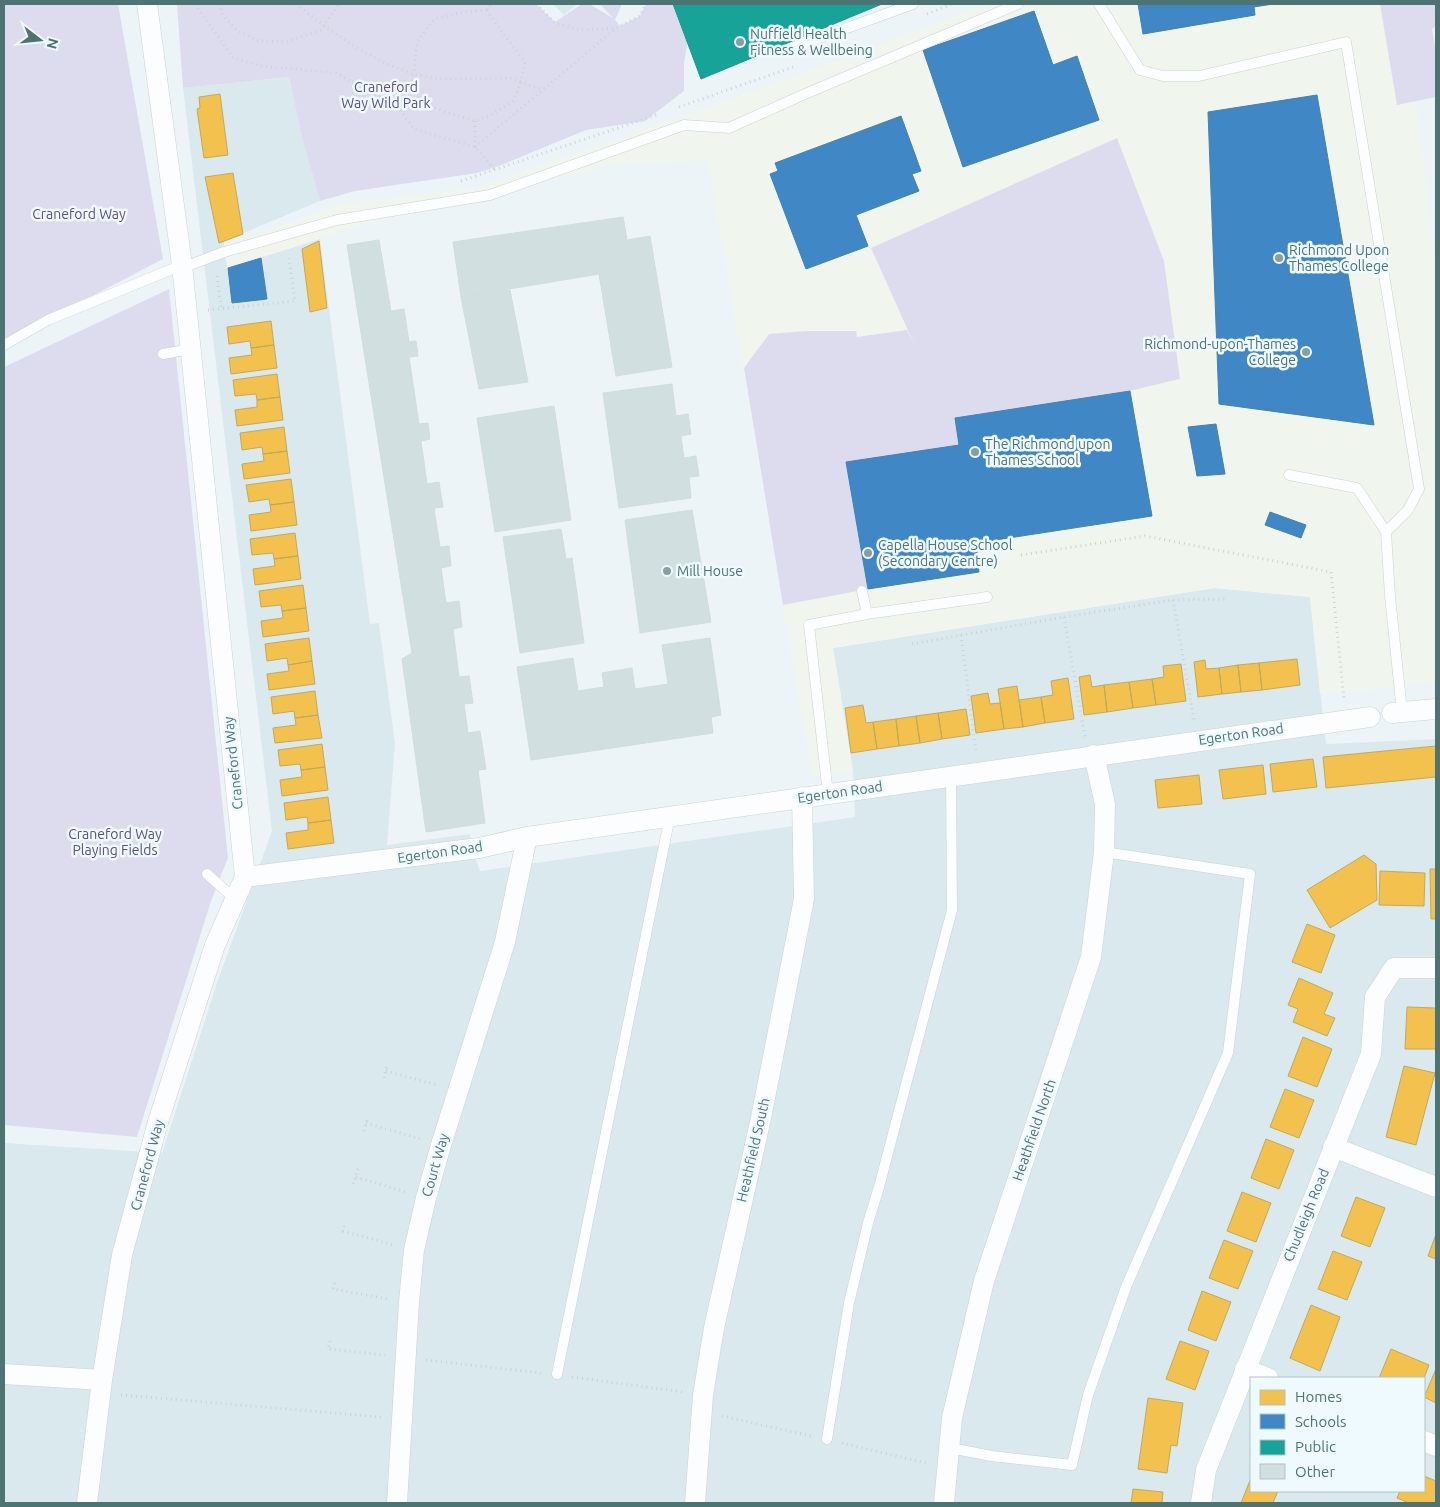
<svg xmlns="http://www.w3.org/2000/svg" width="1440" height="1507" viewBox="0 0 1440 1507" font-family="Ubuntu,sans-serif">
	<rect width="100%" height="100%" fill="#edf4f7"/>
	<path fill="#dae9ee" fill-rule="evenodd" d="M553 4H577L564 15Z
		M289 77 302 138 320 201 224 241V252L228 268 320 239 370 624 379 623 395 744 387 845 470 834 471 845 480 871 855 817 853 771 833 648 1215 588 1310 597 1326 744 1436 739V1503H4V1143L162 1153 217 983 272 831 183 88ZM1251 1378H1424V1491H1251Z"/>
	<path fill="#f0f6ed" d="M988 4H1405L1436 268V681L1363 691 1320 694 1310 597 1214 588 833 648 853 771 812 777 708 161 616 164 372 222 228 268 223 247 338 205 478 187 760 89Z"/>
	<path fill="#dddcef" d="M4 4H118L163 259 4 342Z
		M177 4H536L555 22 582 4H589L613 18 600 4H622L615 20 620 26 640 16 646 4H693L684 64V91L645 121 586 130 499 166 477 173 355 191 320 201 302 138 289 77 183 88Z
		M1380 4H1436V26L1432 29 1436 53V97L1397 105Z
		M1117 138 1164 261 1180 379 1129 391 955 418 959 445 846 462 868 589 783 605 744 368 769 334 806 331H856L857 337 907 330 915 346 871 248Z
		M169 289 228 858 211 901 137 1137 4 1125V367Z"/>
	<path fill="#f2c14e" stroke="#c1aa59" d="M220 94 228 155 204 158 197 109 200 108 199 97Z
		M233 173 243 234 219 243 205 177Z
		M319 241 327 308 310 312 302 249Z
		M271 321 274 345 251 348 250 341 229 344 227 327Z
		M274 345 277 368 231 374 229 358 252 355 251 348Z
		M277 374 280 397 257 400 256 394 235 396 233 380Z
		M280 397 283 420 237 426 235 410 257 407V400Z
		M284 427 287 451 263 454 262 447 242 450 240 433Z
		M287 451 290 473 244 479 242 464 264 461 263 454Z
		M291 479 294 502 270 505 269 499 249 502 246 485Z
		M294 502 297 525 251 531 249 515 271 512 270 505Z
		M295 533 298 556 274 559 273 553 252 555 250 539Z
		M298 556 301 579 255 585 253 569 275 566 274 559Z
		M303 585 306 608 282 611 281 605 261 607 259 591Z
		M306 608 309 631 263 637 261 621 283 618 282 611Z
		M309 638 312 661 288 665 287 658 267 661 265 644Z
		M1297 659 1300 685 1262 690 1259 663Z
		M1205 660 1206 669 1219 668 1222 694 1198 697 1194 662Z
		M312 661 315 684 269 690 267 674 289 671 288 665Z
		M1259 663 1262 690 1241 692 1238 665Z
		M1181 664 1186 701 1156 705 1152 679 1164 677 1163 666Z
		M1238 665 1241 692 1222 694 1219 668Z
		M1090 675 1092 687 1104 685 1107 712 1084 715 1079 677Z
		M1068 678 1074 719 1045 723 1041 697 1053 695 1051 681Z
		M1152 679 1156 705 1133 708 1129 682Z
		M1129 682 1133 708 1107 712 1104 685Z
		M1017 686 1023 727 1004 729 998 689Z
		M315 691 318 715 295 718 294 711 273 714 271 697Z
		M988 693 990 704 1000 703 1004 729 976 733 971 696Z
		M1041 697 1045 723 1023 727 1019 700Z
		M863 705 866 723 873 722 877 749 851 753 845 708Z
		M966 709 970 735 942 739 938 713Z
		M938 713 942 739 920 743 916 716Z
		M318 715 322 738 275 743 273 728 296 725 295 718Z
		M916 716 920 743 899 746 896 719Z
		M896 719 899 746 877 749 873 722Z
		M322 744 325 767 301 770 300 764 280 766 278 750Z
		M1436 746V777L1326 788 1323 757Z
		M1313 759 1317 787 1273 792 1270 764Z
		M1263 765 1266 794 1223 799 1219 770Z
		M325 767 328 790 282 796 280 780 302 777 301 770Z
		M1199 775 1202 804 1158 808 1155 780Z
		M328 797 331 820 308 823 307 817 286 820 284 803Z
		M331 820 334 843 288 849 286 833 308 830V823Z
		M1364 855 1376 864 1377 900 1330 928 1307 890Z
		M1430 869H1436V919H1431Z
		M1380 871 1425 873 1424 906 1379 905Z
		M1307 924 1335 935 1321 973 1292 962Z
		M1299 978 1333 993 1324 1014 1335 1018 1327 1036 1293 1022 1298 1009 1288 1005Z
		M1407 1007 1436 1008V1049H1405Z
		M1303 1037 1332 1049 1317 1087 1288 1076Z
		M1404 1066 1435 1073 1416 1145 1386 1137Z
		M1285 1089 1314 1100 1299 1138 1270 1127Z
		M1266 1139 1294 1150 1279 1189 1251 1178Z
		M1242 1192 1271 1203 1256 1242 1227 1231Z
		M1356 1197 1385 1208 1370 1247 1341 1236Z
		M1436 1234V1259L1428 1256Z
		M1224 1240 1253 1251 1238 1289 1209 1278Z
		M1333 1251 1362 1262 1347 1300 1318 1289Z
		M1202 1291 1231 1302 1216 1341 1188 1330Z
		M1311 1305 1340 1317 1320 1371 1290 1358Z
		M1180 1341 1209 1351 1195 1390 1166 1379Z
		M1391 1349 1429 1365 1424 1378H1379Z
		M1436 1369V1403L1424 1397Z
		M1148 1398 1183 1403 1177 1446 1171 1445 1167 1473 1138 1469Z
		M1424 1476 1436 1481V1503H1409L1397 1498 1400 1491H1424Z
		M1251 1478V1491H1278L1273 1503H1241Z
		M1133 1489 1163 1492 1162 1503H1131Z"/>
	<path fill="#3f88c5" stroke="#4482ac" d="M1138 4H1273L1254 7 1255 15 1143 34Z
		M1034 11 1053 65 1077 56 1099 120 963 167 923 50Z
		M1317 95 1374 425 1219 404 1208 112Z
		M901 116 921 171 912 174 919 191 856 215 868 246 806 269 770 174 778 171 775 163Z
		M261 258 267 299 232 303 228 268Z
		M1130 391 1152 516 976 543 979 572 868 589 846 462 959 445 955 418Z
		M1216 424 1225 474 1197 476 1188 427Z
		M1270 512 1306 525 1301 538 1265 525Z"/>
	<path fill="#17a398" stroke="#28958d" d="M673 4H882L701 79Z"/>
	<path fill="#d2dfe0" stroke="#d0dddf" d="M623 217 627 240 650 236 672 367 616 376 599 274 461 297 453 242Z
		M379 240 391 311 404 309 409 342 416 341 418 356 409 357 419 424 428 423 430 439 421 441 427 484 439 482 443 507 434 508 440 547 449 546 451 566 441 568 446 603 459 601 462 627 453 629 459 677 469 676 473 703 464 704 468 733 480 731 486 769 478 770 485 823 426 832 402 659 412 653 347 245Z
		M510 290 528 382 479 389 461 297Z
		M672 384 676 416 688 414 691 434 681 436 684 458 696 456 699 476 689 477 691 498 619 508 603 393Z
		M554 406 571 520 495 532 477 418Z
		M692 510 711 622 640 633 625 520Z
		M561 529 566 559 572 558 584 643 520 653 503 537Z
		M710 638 721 715 711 717 713 733 531 760 517 667 573 658 578 691 604 687 602 673 632 668 635 689 668 684 662 645Z"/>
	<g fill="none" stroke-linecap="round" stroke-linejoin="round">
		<g stroke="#c9d3d4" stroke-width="11">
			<path id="lane" d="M1099 4 1140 70 1163 76H1199L1346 42 1419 489 1408 510 1386 532 1390 596 1402 712
				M789 49 913 4
				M182 268 224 252 337 220 490 195 684 125 729 128 805 94 1018 4
				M4 345 48 320 182 265
				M163 354 191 349
				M1289 475 1357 488 1386 532
				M862 591 867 614
				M828 794 809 625 867 614 987 597
				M207 874 235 899
				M557 1374 670 816
				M827 1439 849 1303 868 1223 879 1187 952 910 951 776
				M950 1448 992 1456 1072 1465 1088 1395 1126 1287 1228 1053 1250 874 1104 852"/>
		</g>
		<g stroke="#c9d3d4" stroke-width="21">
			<path id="street" d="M1392 713 1436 709
				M245 877 479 848 527 837 1370 717
				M1333 1147 1436 1187
				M1245 1369 1268 1378
				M4 1374 102 1380
				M1424 1441 1436 1446
				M87 1503 102 1380 122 1255 158 1122 215 945 245 877 182 265 147 4
				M397 1503 409 1302 414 1250 426 1198 441 1145 505 942 527 837
				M695 1503 703 1395 714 1328 761 1118 804 899 802 797
				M944 1503 952 1418 984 1281 1091 957 1104 852 1105 804 1094 755
				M1201 1503 1206 1470 1371 1054 1375 997 1394 968H1436"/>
		</g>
		<path stroke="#c9d5d5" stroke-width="3" stroke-dasharray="1 4" stroke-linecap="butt" d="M195 4 233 58 262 66 336 73 398 107 414 129 475 147 495 170
			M219 4 223 15 236 30 259 41 286 42 321 30 339 4
			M296 4 330 30 359 49 385 63 413 74 438 79 510 78 543 90
			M536 4 555 23 580 30 616 28
			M1434 4 1436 12
			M487 10C498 28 512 44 525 62L520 85 513 101 489 116 475 121 445 112 422 102 412 89 417 42 434 19 463 12Z
			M487 10 491 4
			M927 14 952 4
			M679 107 796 66
			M475 121V147
			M475 147 616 28 640 16 646 4
			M461 181 659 114
			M217 276 221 308
			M208 310 295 301 289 258
			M1021 555 1145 536 1331 572 1344 699
			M1173 600 1194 720
			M1064 617 1085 737
			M961 635 976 753
			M912 644 1064 617 1173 600 1225 599
			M386 1071 437 1085
			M384 1078 387 1065
			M366 1123 421 1139
			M364 1131 368 1117
			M356 1177 406 1192
			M353 1184 358 1168
			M344 1226 343 1231 394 1245
			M335 1283 333 1289 388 1299
			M330 1341 328 1349 385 1355
			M426 1360 541 1373
			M572 1377 683 1392
			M121 1395 381 1417
			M722 1416 811 1436
			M842 1443 926 1463"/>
		<use href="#lane" stroke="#fcfdfe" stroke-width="10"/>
		<use href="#street" stroke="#fcfdfe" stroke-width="20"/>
	</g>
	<g fill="#86a0a1" stroke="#effafe" stroke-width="2">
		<circle cx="740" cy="42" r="5"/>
		<circle cx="1279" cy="258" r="5"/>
		<circle cx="1306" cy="352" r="5"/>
		<circle cx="975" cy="452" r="5"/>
		<circle cx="868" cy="553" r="5"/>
		<circle cx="667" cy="571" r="5"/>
	</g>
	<g text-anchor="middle" stroke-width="5" stroke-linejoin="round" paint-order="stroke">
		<g font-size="14" fill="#4e7373" stroke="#effafe" text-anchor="start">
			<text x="750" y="39">Nuffield Health<tspan x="750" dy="16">Fitness &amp; Wellbeing</tspan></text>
			<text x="1289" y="255">Richmond Upon<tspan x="1289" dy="16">Thames College</tspan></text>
			<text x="1296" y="349" text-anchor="end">Richmond-upon-Thames<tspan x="1296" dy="16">College</tspan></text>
			<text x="985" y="449">The Richmond upon<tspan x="985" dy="16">Thames School</tspan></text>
			<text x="878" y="550">Capella House School<tspan x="878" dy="16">(Secondary Centre)</tspan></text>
			<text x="677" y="576">Mill House</text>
		</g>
		<g font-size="14" fill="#614d84" stroke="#effafe">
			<text x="386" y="92">Craneford<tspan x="386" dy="16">Way Wild Park</tspan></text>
			<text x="79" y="219">Craneford Way</text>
			<text x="115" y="839">Craneford Way<tspan x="115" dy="16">Playing Fields</tspan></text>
		</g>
		<g font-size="14" fill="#4e7373" stroke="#effafe">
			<text transform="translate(1241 734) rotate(-8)" y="5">Egerton Road</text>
			<text transform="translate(233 763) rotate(-96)" y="5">Craneford Way</text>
			<text transform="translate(840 792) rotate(-8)" y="5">Egerton Road</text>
			<text transform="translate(440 852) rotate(-8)" y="5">Egerton Road</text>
			<text transform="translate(1034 1130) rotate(-71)" y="5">Heathfield North</text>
			<text transform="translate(753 1150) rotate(-77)" y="5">Heathfield South</text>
			<text transform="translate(147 1165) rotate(-75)" y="5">Craneford Way</text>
			<text transform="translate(435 1165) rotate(-74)" y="5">Court Way</text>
			<text transform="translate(1306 1215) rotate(-68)" y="5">Chudleigh Road</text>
		</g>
	</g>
	<rect width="1440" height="1507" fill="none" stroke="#4e7373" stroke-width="10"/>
	<rect x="1250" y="1377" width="175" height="115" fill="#effafe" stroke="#afc4c6"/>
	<rect x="1260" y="1390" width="25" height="15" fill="#f2c14e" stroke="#afc4c6"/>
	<text x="1295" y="1402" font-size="15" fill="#4e7373">Homes</text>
	<rect x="1260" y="1414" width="25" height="15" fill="#3f88c5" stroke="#afc4c6"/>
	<text x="1295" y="1427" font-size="15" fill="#4e7373">Schools</text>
	<rect x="1260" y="1440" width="25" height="15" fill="#17a398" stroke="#afc4c6"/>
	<text x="1295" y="1452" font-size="15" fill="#4e7373">Public</text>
	<rect x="1260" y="1464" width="25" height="15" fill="#d2dfe0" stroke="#afc4c6"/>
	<text x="1295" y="1477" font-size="15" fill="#4e7373">Other</text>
	<g transform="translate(40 40) rotate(106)" stroke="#effafe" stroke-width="4" paint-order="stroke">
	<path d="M0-4L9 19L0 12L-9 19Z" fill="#4e7373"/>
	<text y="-8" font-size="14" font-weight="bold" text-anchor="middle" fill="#4e7373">N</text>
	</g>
</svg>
